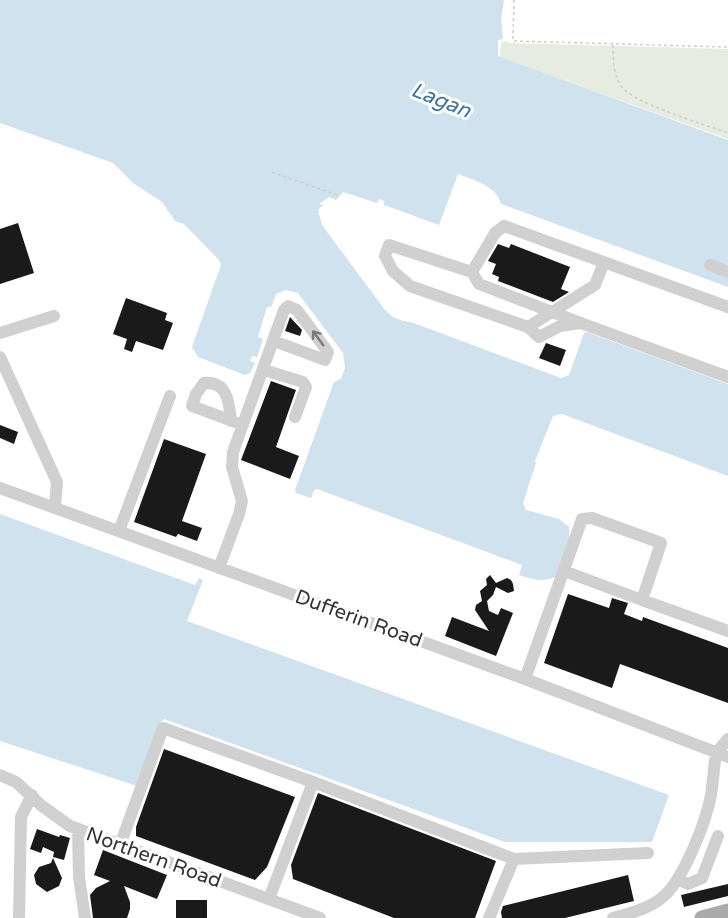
<svg xmlns="http://www.w3.org/2000/svg" width="728" height="918" viewBox="0 0 728 918" font-family="'Varela Round',sans-serif">
	<rect width="100%" height="100%" fill="#fff"/>
	<path fill="#e6ecdf" d="M508 41V43L728 49V139L500 57 501 42Z"/>
	<path fill="#cfe2ee" d="M0 0H504L501 19 503 39 498 40V56L728 140V287L501 204C497 186 474 180 458 174L439 225 384 205V201L379 199 377 203 343 192 336 200 329 197 319 204 323 205 318 210 322 225 385 310 393 317 403 321 411 322 561 378 569 375 584 333 587 332 728 384V476L562 414 553 416 535 461 536 463 523 503 526 510 559 519 569 527V539L556 577C542 582 533 580 519 575L522 565 317 489 314 490 311 498 296 493 295 490 334 382 341 379 345 368 343 353 298 293 286 290 276 294 271 307H267L258 337 263 339 257 357 252 356 250 361 255 363 250 373 245 375 198 357 192 347 221 265 219 260 184 224 175 221 162 202 133 183 113 163 0 123Z
		M0 514 195 585 199 578 203 580 187 621 669 795 652 842H505L164 719 161 722 137 786 0 741Z"/>
	<path fill="#1a1a1a" d="M18 223 34 273 0 284V229Z
		M498 244 509 248 511 244 570 267 561 289 569 292 553 302 498 281 499 277 492 274 496 264 488 261Z
		M126 298 167 313 165 320 173 323 163 350 136 341 132 352 124 349 127 339 113 334Z
		M290 317 302 330 300 336 285 331Z
		M546 343 566 350 560 366 539 358Z
		M271 381 296 390 276 447 299 456 290 479 241 460Z
		M0 425 18 432 14 444 0 438Z
		M164 439 206 454 182 521 202 528 197 541 178 534 176 537 134 522Z
		M490 575 496 583 507 578 511 580 513 584 514 591 508 593 496 587 493 595 487 601 489 611 498 615 501 608 513 613 496 656 445 636 452 617 489 631 475 610 476 605 482 601 480 591 487 585 486 579Z
		M568 594 609 608 612 598 628 603 624 614 642 621 643 617 728 648V703L620 664 612 688 544 663Z
		M164 749 295 797 267 867 255 880 136 836V827Z
		M318 793 496 861 475 918H394L293 879 291 865Z
		M37 829 59 837 60 835 70 838 64 860 53 857 54 852 43 847 41 853 30 849Z
		M103 850 167 875 157 899 124 886 130 902V909L127 918H93L90 895 96 888 110 881 94 875Z
		M53 858 62 878 59 886 47 892 36 884 34 875 39 867 51 863Z
		M628 875 634 901 565 918H502L501 912 503 906Z
		M728 884V896L684 907 681 895Z
		M176 900H207V918H176Z"/>
	<g fill="none" stroke-linecap="round" stroke-linejoin="round">
		<path stroke="#cdcdcd" stroke-width="1.5" stroke-dasharray="3 3" stroke-linecap="butt" d="M514 0 513 41 728 47
			M613 45C613 59 613 73 621 86 632 103 706 125 728 133
			M272 172 340 196"/>
		<path stroke="#d0d0d0" stroke-width="12" d="M604 262 595 285 528 327 410 286 393 271 385 256 389 245 472 272 479 284 581 323 728 377
			M710 265 728 272
			M472 272 495 233 504 226 728 307
			M528 327 539 337 560 326 580 323
			M0 333 54 316
			M0 357 57 482 55 507
			M264 370 303 382 306 387 295 417
			M231 421C229 403 228 381 204 383L196 394 192 406 243 425
			M0 488 525 679 728 757
			M119 531 170 396
			M219 568 239 514 242 501 232 467 233 452 284 310 288 306 297 310 328 352 325 360 274 341
			M564 571 642 600
			M525 679 582 519 592 518 661 543 642 600 728 631
			M716 753 728 739
			M0 775 16 782 42 806 70 826 320 918
			M78 829 79 877 85 918
			M120 845 163 728 313 782 514 859
			M679 879 688 884 702 878 718 836
			M269 899 313 782
			M19 918 21 817 32 795
			M489 918 514 859 648 853
			M613 918C631 913 649 909 664 896 684 878 706 822 711 795 713 782 714 767 716 753"/>
		<path stroke="#ababab" stroke-width="15" d="M702 918 728 911"/>
	</g>
	<defs><path id="oneway-shaft" d="M-6 0H5M1.5-3L5.5 0L1.5 3" fill="none" stroke-width="1.6" stroke-linecap="round" stroke-linejoin="round" transform="scale(1.5)"/></defs>
	<use stroke="#7a7a7a" href="#oneway-shaft" transform="translate(318 338) rotate(-126)"/>
	<g text-anchor="middle" stroke-width="6" stroke-linejoin="round" paint-order="stroke">
		<g font-size="20" fill="#333" stroke="#fff">
			<text transform="translate(359 618) rotate(20)" y="7">Dufferin Road</text>
			<text transform="translate(154 857) rotate(20)" y="7">Northern Road</text>
		</g>
		<g font-size="21" font-style="italic" fill="#3f7597" stroke="#fff">
			<text transform="translate(441 100) rotate(22)" y="7">Lagan</text>
		</g>
	</g>
</svg>
